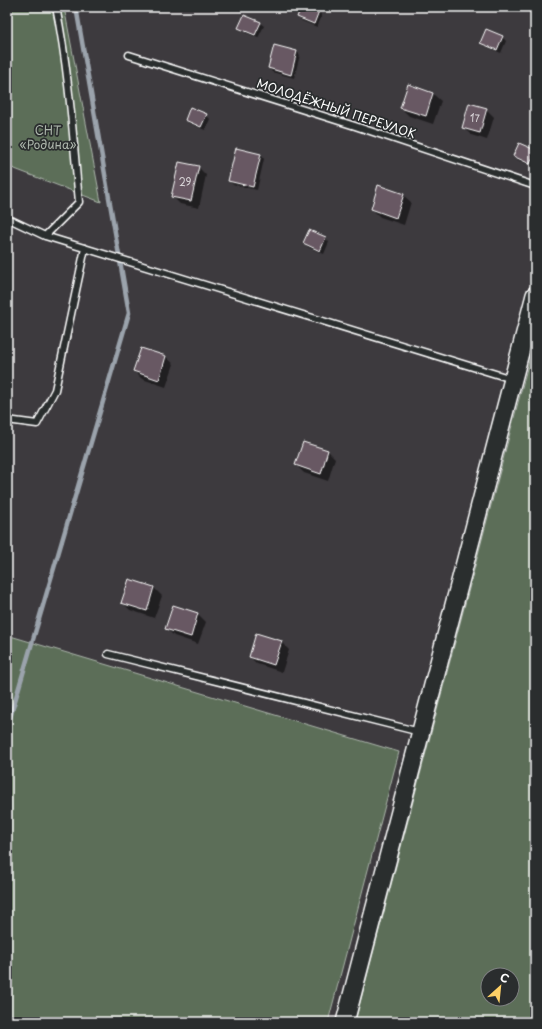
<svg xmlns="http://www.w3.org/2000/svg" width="542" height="1029" viewBox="0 0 542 1029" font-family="'Playpen Sans',sans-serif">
	<rect width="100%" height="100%" fill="#3d3a3e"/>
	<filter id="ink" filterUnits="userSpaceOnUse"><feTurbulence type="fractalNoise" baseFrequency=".025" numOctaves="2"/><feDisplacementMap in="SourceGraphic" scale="8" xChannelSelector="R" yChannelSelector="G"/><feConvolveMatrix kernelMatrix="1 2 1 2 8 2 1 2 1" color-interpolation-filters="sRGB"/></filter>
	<g filter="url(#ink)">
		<path fill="#5b6e58" stroke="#adb6ac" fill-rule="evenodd" d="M7 7H64L101 202 7 166Z
			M535 338V1022H355ZM488 975H512V999H488Z
			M7 635 399 752 328 1022H7Z"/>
		<path fill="#0007" d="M302 7H307L319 12 322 16 317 27 302 21 298 17Z
			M423 7H452L451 13 424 9Z
			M260 23 264 26 258 38 243 31 239 28Z
			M502 37 506 41 501 53 485 46 482 42Z
			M297 52 300 55 294 78 272 72 269 68Z
			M409 86 433 94 441 101 433 124 409 116 401 108Z
			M486 109 494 117 487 140 471 135 463 127Z
			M206 115 210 119 205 130 189 123 186 120Z
			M520 144 535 151V163L534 167 518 160 514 156Z
			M237 149 261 155 264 159 257 190 232 184 229 180Z
			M198 167 206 175 199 208 180 204 172 196Z
			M403 195 411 202 404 225 380 217 372 209Z
			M325 238 329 242 324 254 308 247 305 243Z
			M7 268 11 272 7 283Z
			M141 349 166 357 174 364 166 387 142 379 134 371Z
			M328 451 335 458 328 481 304 473 296 465Z
			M129 580 154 588 162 596 154 618 130 610 122 602Z
			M173 606 198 614 206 622 198 644 174 636 166 628Z
			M281 642 289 650 282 672 257 664 250 657Z"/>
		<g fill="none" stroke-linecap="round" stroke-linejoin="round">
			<path stroke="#9ba3ac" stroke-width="4.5" d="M7 728 129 313 76 7"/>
		</g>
		<path fill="#685863" stroke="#fff" d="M301 7H310L319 11 314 24 297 17Z
			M244 15 261 22 255 35 238 28Z
			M486 29 503 36 497 50 480 43Z
			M274 45 297 51 291 75 268 68Z
			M408 84 433 93 426 116 400 108Z
			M469 103 487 108 480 133 462 128Z
			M190 107 207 114 201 127 185 120Z
			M519 143 535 150 530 164 513 156Z
			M236 148 261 154 253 187 228 181Z
			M179 162 199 166 191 201 171 197Z
			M378 185 404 194 396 218 371 209Z
			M309 230 326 237 320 251 303 243Z
			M141 348 166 356 159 380 133 371Z
			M303 442 328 450 321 474 295 465Z
			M129 579 154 587 147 611 121 603Z
			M173 605 198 613 191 637 165 629Z
			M256 633 282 641 274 665 249 657Z"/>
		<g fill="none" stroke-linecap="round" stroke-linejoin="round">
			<g stroke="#fff" stroke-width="9">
				<path id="lane" d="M129 55 355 126 535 186
					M7 218 45 236 79 202C73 137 69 71 56 7
					M45 236 512 379
					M7 420 37 424 55 390 85 248
					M108 654 420 732"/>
			</g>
			<g stroke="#fff" stroke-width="20">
				<path id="secondary" d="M345 1022 535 295"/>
			</g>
			<use href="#lane" stroke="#2a2d2e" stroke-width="6"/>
			<use href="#secondary" stroke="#2a2d2e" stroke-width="17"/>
		</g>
	</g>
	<g text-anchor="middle" stroke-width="3.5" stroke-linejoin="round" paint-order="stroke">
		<g font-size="10" fill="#d9d5d8">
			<text x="475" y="122">17</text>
			<text x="185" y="186">29</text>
		</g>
		<g font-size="12" fill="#fff" stroke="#2a2d2e">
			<text transform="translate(336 109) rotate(18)" y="4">МОЛОДЁЖНЫЙ ПЕРЕУЛОК</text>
		</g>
		<g font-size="12" fill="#adb6ac" stroke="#2a2d2e">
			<text x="48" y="135">СНТ<tspan x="48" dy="14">«Родина»</tspan></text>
		</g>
	</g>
	<rect width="542" height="1029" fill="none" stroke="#2a2d2e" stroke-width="24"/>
	<rect x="12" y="12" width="518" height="1005" fill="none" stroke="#fff" stroke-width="1.5" filter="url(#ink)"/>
	<g transform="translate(500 987) rotate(27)"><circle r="19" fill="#2a2d2e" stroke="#7f8182"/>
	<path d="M0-3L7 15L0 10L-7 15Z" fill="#ffd166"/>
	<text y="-6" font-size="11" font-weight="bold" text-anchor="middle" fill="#ffffff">С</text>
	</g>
</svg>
